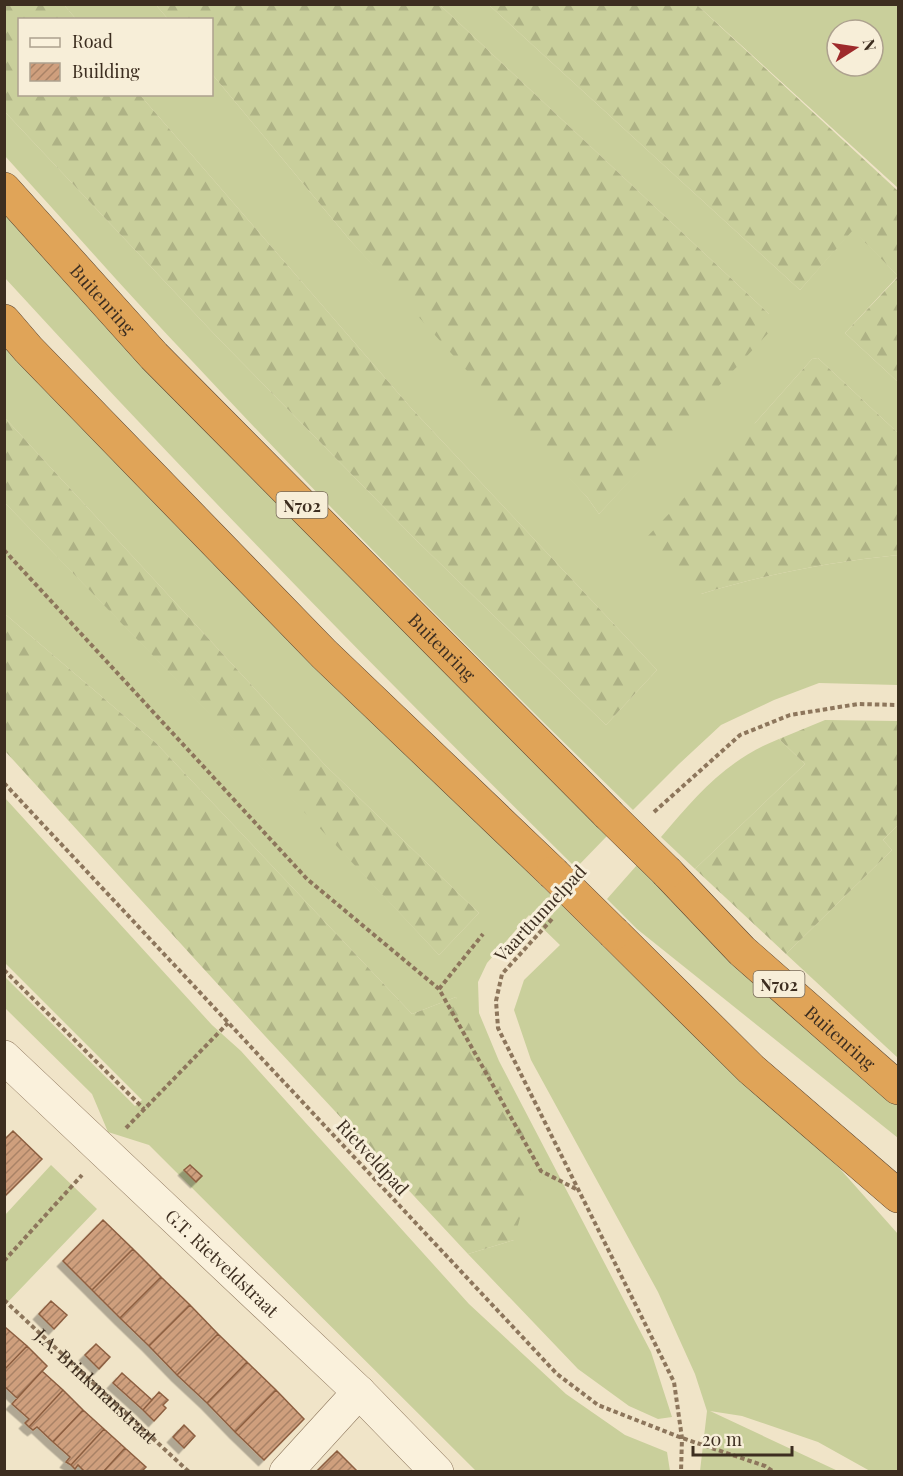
<svg xmlns="http://www.w3.org/2000/svg" width="903" height="1476" font-family="'Playfair Display',serif">
	<style>
		.grass { fill: #c9cf9b; fill-rule: evenodd }
		.forest { fill: url(#forest-firs) }
		.building { fill: url(#building-hatch); stroke: #8d5f41; stroke-width: 1.5; filter: url(#shadow) }
		.lines { fill: none; stroke-linecap: round; stroke-linejoin: round }
		.street-casing { stroke: #8d765c; stroke-width: 34 }
		.highway-casing { stroke: #5b4430; stroke-width: 34 }
		.path { stroke: #8d765c; stroke-width: 4; stroke-dasharray: 4.5 3; stroke-linecap: butt }
		.street { stroke: #faf1dc; stroke-width: 33 }
		.highway { stroke: #e0a458; stroke-width: 33 }
		.highway-bridge-casing { stroke: #5b4430; stroke-width: 34; stroke-linecap: butt }
		.highway-bridge { stroke: #e0a458; stroke-width: 33 }
		.labels { text-anchor: middle; dominant-baseline: central; stroke-width: 6; stroke-linejoin: round; paint-order: stroke }
		.shield { fill: #f7eed8; stroke: #756857; stroke-width: 1.5 }
		.shield-label { font-size: 16px; font-weight: bold; fill: #3d2e20 }
		.street-label { font-size: 18px; fill: #3d2e20; stroke: #f7eed8 }
	</style>
	<defs>
		<pattern id="forest-firs" width="22" height="20" patternUnits="userSpaceOnUse" patternTransform="scale(1.5)"><rect width="22" height="20" fill="#c9cf9b"/><path d="M5 1l3.5 6h-7zM16 11l3.5 6h-7z" fill="#aeb285"/></pattern>
		<pattern id="building-hatch" width="6" height="6" patternUnits="userSpaceOnUse" patternTransform="scale(1.5)"><rect width="6" height="6" fill="#cf9f7d"/><path d="M-1 1l2-2M0 6l6-6M5 7l2-2" fill="none" stroke="#a98266"/></pattern>
		<filter id="shadow"><feDropShadow dx="-5.5" dy="5.5" stdDeviation="0" flood-color="#0004"/></filter>
	</defs>
	<rect width="100%" height="100%" fill="#f0e4c8"/>
	<!-- grass -->
	<path class="grass" d="M64,5H156L168,19H76Z
		M440,5H489L800,290L853,229L898,276L845,333L898,382V433L818,358L812,359L755,423L701,594C765,574 831,562 898,555V685L819,683L774,700L721,725L679,764L633,810C483,664 335,514 192,361C128,294 67,224 5,156V112L217,337L415,539L606,725L657,670L412,409L140,95L212,94V74L349,239L587,497L599,514L676,430L769,314Z
		M697,5H898V188ZM837,30H873V66H837Z
		M5,213L318,544L607,836L576,868C381,675 190,480 5,278Z
		M4,331L128,469L496,841L698,1039L833,1161L898,1234V1471H870L818,1442L742,1416L710,1411L838,1471H700L707,1411L695,1374L658,1292L531,1060L514,1010L524,980L560,945L529,915L487,963L478,982L479,1013L499,1061L651,1352L672,1417L658,1419L629,1406L578,1369L468,1254L514,1240L456,997L412,1014L156,743L5,614V503L314,821L439,955L479,913L326,766L5,418Z
		M779,739L805,764L695,869L661,837C697,795 726,760 779,739Z
		M5,798L212,1025L241,1051L469,1304L566,1394L625,1435L667,1452L670,1471H476L149,1145L108,1132L92,1094L5,1008L4,976L135,1106L142,1100L5,963Z
		M898,825V1058L786,954L892,850L883,840Z
		M637,865L704,933L898,1106V1138L637,929L607,899Z
		M51,1165L97,1209L5,1305V1215Z"/>
	<!-- forest -->
	<path class="forest" d="M5,4L64,5L76,19L20,20V94L140,95L412,409L657,670L606,725L415,539L217,337L5,112Z
		M156,5H440L769,314L774,327L599,514L587,497L493,400L349,239L212,74V20L168,19Z
		M489,5H697L898,191V276L853,230L800,290Z
		M898,277V382L845,333Z
		M818,358L898,433V555C831,562 765,574 701,594L647,537L755,423L812,359Z
		M5,418L326,766L479,913L439,955L313,821L5,503Z
		M5,614L156,743L412,1014L456,997L536,1159L514,1240L468,1254L265,1036L5,751Z
		M825,720L898,721V825L883,840L892,850L786,954L695,869L805,764L779,739Z"/>
	<!-- building -->
	<path class="building" d="M13,1131L42,1159L4,1197V1140Z
		M190,1165L202,1176L196,1182L184,1170Z
		M103,1220L133,1249L92,1290L63,1261Z
		M133,1249L161,1277L120,1318L92,1290Z
		M161,1277L190,1305L149,1346L120,1318Z
		M51,1301L67,1315L54,1329L39,1314Z
		M190,1305L218,1334L177,1375L149,1346Z
		M5,1327L27,1346L4,1370V1327Z
		M218,1334L247,1362L207,1403L177,1375Z
		M96,1344L110,1357L99,1369L85,1355Z
		M27,1346L47,1366L17,1398L4,1386V1370Z
		M247,1362L276,1390L235,1432L207,1403Z
		M42,1371L63,1390L29,1427L25,1423L29,1419L12,1404Z
		M122,1373L152,1400L143,1410L113,1383Z
		M63,1390L83,1410L53,1442L37,1427L33,1430L29,1427Z
		M276,1390L304,1419L264,1460L235,1432Z
		M159,1392L168,1400L163,1405L166,1408L154,1421L143,1410Z
		M83,1410L104,1429L71,1465L66,1462L70,1457L53,1442Z
		M184,1425L195,1436L184,1448L173,1437Z
		M104,1429L125,1448L103,1472H85L78,1465L75,1469L71,1465Z
		M125,1448L146,1467L141,1472H103Z
		M337,1451L358,1472H316Z"/>
	<g class="lines">
		<defs>
			<g id="street">
				<path id="s2" d="M4,1057L359,1392L437,1472"/>
				<path d="M286,1472L359,1392"/>
			</g>
			<g id="highway">
				<path id="s3" d="M4,189L154,356L608,814"/>
				<path d="M4,321L28,349L324,654L553,873"/>
				<path id="s4" d="M667,872L742,951L898,1088"/>
				<path d="M614,933L751,1069L898,1196"/>
			</g>
		</defs>
		<!-- street casing -->
		<use href="#street" class="street-casing"/>
		<!-- highway casing -->
		<use href="#highway" class="highway-casing"/>
		<!-- path -->
		<g class="path">
			<path d="M4,550L307,879L439,989L541,1171L578,1190"/>
			<path d="M4,783L557,1374L598,1405L682,1438L765,1466L774,1472"/>
			<path d="M654,812L740,735L790,715L858,704L898,705"/>
			<path d="M552,919L502,974L496,1001L498,1028L674,1382L682,1438L681,1472"/>
			<path d="M4,970L144,1109"/>
			<path d="M439,989L483,934"/>
			<path d="M126,1128L228,1023"/>
			<path d="M4,1261L82,1175"/>
			<path id="s1" d="M4,1300L189,1472"/>
		</g>
		<!-- street -->
		<use href="#street" class="street"/>
		<!-- highway -->
		<use href="#highway" class="highway"/>
		<defs>
			<path id="highway-bridge" d="M608,814L667,872
				M553,873L614,933"/>
		</defs>
		<!-- highway-bridge casing -->
		<use href="#highway-bridge" class="highway-bridge-casing"/>
		<!-- highway-bridge -->
		<use href="#highway-bridge" class="highway-bridge"/>
	</g>
	<g class="labels">
		<!-- shield labels -->
		<g class="shield">
			<rect x="276.5" y="492" width="51" height="26" rx="4.5"/>
			<rect x="753.5" y="971" width="51" height="26" rx="4.5"/>
		</g>
		<g class="shield-label">
			<text x="302" y="505">N702</text>
			<text x="779" y="984">N702</text>
		</g>
		<!-- street labels -->
		<g class="street-label">
			<text stroke="none"><textPath href="#s3" startOffset="148">Buitenring</textPath></text>
			<text stroke="none"><textPath href="#s3" startOffset="634">Buitenring</textPath></text>
			<text transform="translate(540 913) rotate(-47)">Vaarttunnelpad</text>
			<text stroke="none"><textPath href="#s4" startOffset="240">Buitenring</textPath></text>
			<text transform="translate(373 1157) rotate(47)">Rietveldpad</text>
			<text stroke="none"><textPath href="#s2" startOffset="300">G.T. Rietveldstraat</textPath></text>
			<text stroke="none"><textPath href="#s1" startOffset="126">J.A. Brinkmanstraat</textPath></text>
		</g>
	</g>
	<!-- border -->
	<rect width="903" height="1476" fill="none" stroke="#3d2e20" stroke-width="12"/>
	<!-- legend -->
	<rect x="18" y="18" width="195" height="78" fill="#f7eed8" stroke="#ada18e" stroke-width="1.5"/>
	<rect x="30" y="38" width="30" height="9" fill="#faf1dc" stroke="#ada18e" stroke-width="1.5"/>
	<text x="72" y="48" font-size="18" fill="#3d2e20">Road</text>
	<rect x="30" y="63" width="30" height="18" fill="url(#building-hatch)" stroke="#ada18e" stroke-width="1.5"/>
	<text x="72" y="78" font-size="18" fill="#3d2e20">Building</text>
	<!-- north arrow -->
	<g transform="translate(855 48) rotate(78)"><circle r="28" fill="#f7eed8" stroke="#ada18e" stroke-width="1.5"/>
	<path d="M0-4.5L10 22L0 15L-10 22Z" fill="#9e2a2b"/>
	<text y="-9" font-size="16" font-weight="bold" text-anchor="middle" fill="#3d2e20">N</text>
	</g>
	<!-- scale -->
	<path d="M693 1446v9h99v-9" fill="none" stroke="#3d2e20" stroke-width="3"/>
	<text x="702" y="1446" font-size="18" fill="#3d2e20" stroke="#f7eed8" stroke-width="4.5" paint-order="stroke">20 m</text>
</svg>
